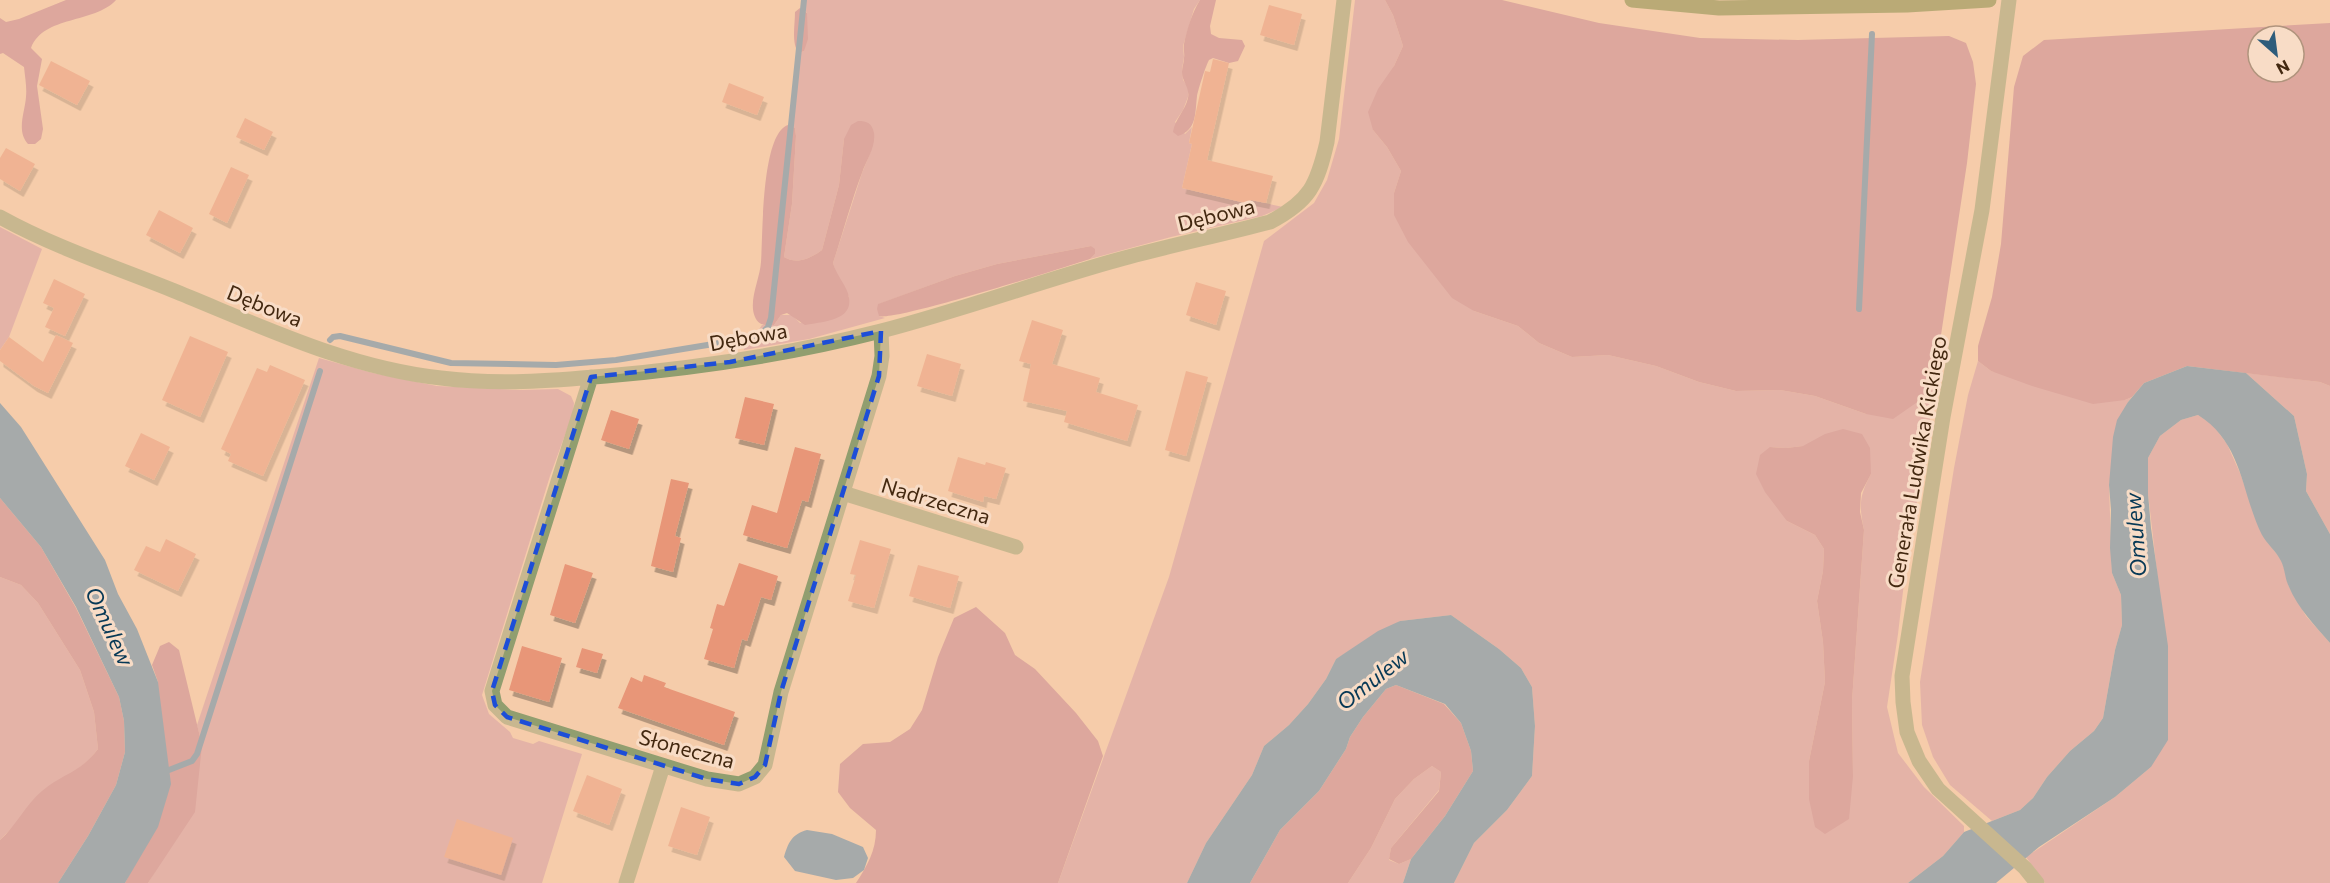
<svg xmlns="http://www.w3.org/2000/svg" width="2330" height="883" font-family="Commissioner,sans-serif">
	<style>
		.green { fill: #ce95a5; fill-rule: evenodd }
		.forest { fill: #be7a8e; fill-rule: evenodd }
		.water { fill: #4681aa }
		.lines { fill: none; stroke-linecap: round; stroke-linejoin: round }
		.stream { stroke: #4681aa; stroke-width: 6 }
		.building { fill: #e89678; filter: url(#shadow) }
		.minor { stroke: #919e6f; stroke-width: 15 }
		.secondary { stroke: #718239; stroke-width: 15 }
		.marked { fill: none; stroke: #1d4ed8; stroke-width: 4.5; stroke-dasharray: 12 8; stroke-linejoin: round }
		.labels { text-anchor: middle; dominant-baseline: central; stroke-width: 6; stroke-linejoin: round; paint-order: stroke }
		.street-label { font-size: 21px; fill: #432810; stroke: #f8dcc6 }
		.water-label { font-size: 22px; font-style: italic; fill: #073956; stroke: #f8dcc6 }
	</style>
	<defs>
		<filter id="shadow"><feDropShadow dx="3.5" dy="6" stdDeviation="0" flood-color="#0004"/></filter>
	</defs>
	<rect width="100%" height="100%" fill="#f5ccaa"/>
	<!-- green -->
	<path class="green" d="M804,0H1200L1194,9L1183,46L1184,57L1182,69L1183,80L1188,87V97L1183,110L1175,122L1185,134L1192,127L1189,143L1192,144L1182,188L1249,204L1251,200L1283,207L1262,216L1171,237L1090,259L1095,254L1091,246L997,264L955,276L879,304V316L885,318L809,339L744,350L743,344L751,341L762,325H774L781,315H792L800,323L849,297L836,274L833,263L862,173L871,151L844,139L839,185L822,250C811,258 797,265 784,257L792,204L796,136L795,128L791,127L799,53L804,51L807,13L803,9Z
		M1355,0H1385L1393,15L1403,46L1394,66L1373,130L1387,147L1401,171L1394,193L1474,311L1518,326L1539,343L1572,357L1608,355L1656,366L1699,382L1736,391L1780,390L1815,396L1866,414L1926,396L1936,368L1926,452L1907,557L1898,634L1887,707L1898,753L1924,787L1964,826V832L1943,856L1908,883H1454L1474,843L1507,810L1532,776L1535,726L1532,687L1521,668L1499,649L1451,615L1400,621L1336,659L1326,679L1308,704L1289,725L1264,746L1252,775L1206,843L1187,883H1058L1169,577L1264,241L1314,203L1327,180L1339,139ZM1803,446L1871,474C1859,496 1859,506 1864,530L1852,701L1853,776L1809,799V761L1825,682L1823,642L1817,601L1823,571L1824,549L1815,535L1787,521L1770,447L1786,448Z
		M0,227L42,249L9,337L0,350Z
		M319,358L373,373L437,386L520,390L558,389L571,396L574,403L573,413L550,476L482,695L489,714L510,732L513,738L533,744L539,741L582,754L542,883H148L154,873L202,745L197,725Z
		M1978,361L1991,371L2125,400L2132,397L2128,402L2109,485L2112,573L2121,595L2122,625L2115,650L2103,718L2094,731L2070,751L2047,777L2033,798L2020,810L1992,821L1950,785L1933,757L1922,725L1920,682L1954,468L1968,395Z
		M2246,373L2320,382L2330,386V534L2306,491L2307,474L2294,416Z
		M2198,415L2213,425L2227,444L2240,473L2263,536L2282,561L2289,587L2306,616L2330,643V883H2045L2026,857L2115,797L2151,767L2158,581L2148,493V458L2160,436L2181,420Z
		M0,577L21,585L38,603L80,670L94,712L98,749L89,760L73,773L57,781L0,840Z
		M1432,766L1441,772L1439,790L1391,848L1389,860L1399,864L1411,859L1403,883H1348L1371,848L1395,799L1414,779Z"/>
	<!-- forest -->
	<path class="forest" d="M66,0H116C94,24 44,15 31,48L42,59L37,86L43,129L41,139L35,144H28C16,131 25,112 26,97C27,87 25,77 24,67L3,53L0,54V18L6,22L19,19Z
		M1200,0H1216L1210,26L1211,34L1219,38L1242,40L1245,46L1238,61L1229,63L1213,58L1209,60C1206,65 1198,90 1197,96C1195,113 1197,130 1178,136L1173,132C1175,119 1185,111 1188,98C1190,87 1182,82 1182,72C1182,67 1184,63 1184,58C1185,53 1183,49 1184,44C1187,29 1192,13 1200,0Z
		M1385,0H1502L1599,23L1700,38L1798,40L1949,36L1966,43L1973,62L1976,84L1967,163L1936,368L1926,396L1893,419L1866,414L1815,396L1780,390L1736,391L1699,382L1656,366L1608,355L1572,357L1539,343L1518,326L1474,311L1452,298L1408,242L1394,215V193L1401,171L1387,147L1373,130L1368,112L1378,89L1394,66L1403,46L1393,15Z
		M800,8L807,13L808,39L804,51L799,53C791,44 795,25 795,12Z
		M2330,23V386L2320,382L2187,366L2144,383L2132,397L2125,400L2093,404L2032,386L1991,371L1978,361V346L1992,297L2001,244L2014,87L2023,56L2044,40ZM2258,36H2294V72H2258Z
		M858,121C867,121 872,123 874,133C876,147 866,161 862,173C851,202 843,233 833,263C836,275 848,287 849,298C853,321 821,322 805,325L787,313L781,315L774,325C765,325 759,326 755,317C748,301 760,279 761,262C763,236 761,134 788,125L795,128L796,136L792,204L784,257C797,265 811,258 822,250L839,185L844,139L851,125Z
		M1091,246L1095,249V254L1090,259C1062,268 894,322 879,316L877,309L878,304L955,276L997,264Z
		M1843,429L1862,434L1870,448L1871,474L1861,493L1860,512L1864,530L1852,701L1853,776L1849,819L1825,834L1815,827L1809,799V761L1825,682L1823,642L1817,601L1823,571L1824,549L1815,535L1787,521L1765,492L1756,474L1760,455L1770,447L1786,448L1803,446L1825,434Z
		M0,498L41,547L76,608L119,697L124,721L125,752L116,785L88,836L58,883H0V840C16,826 26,804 42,791C63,773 79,774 98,749L94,712L80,670L38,603L21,585L0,577Z
		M976,607L1005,633L1015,655L1035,669L1076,713L1098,741L1103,756L1058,883H856C867,866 876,851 876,830L850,808L838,792L840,764L863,744L890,742L910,729L922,710L938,657L954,618Z
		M169,642L179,650L202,745L195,812L148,883H125L136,862L158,682L152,665L160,646Z
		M1396,685L1444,704L1461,723L1471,751L1473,771L1445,816L1411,859L1399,864L1389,859L1391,848L1439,791L1441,772L1432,766L1414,779L1395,799L1371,848L1348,883H1250L1280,830L1319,791L1346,749L1350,737L1363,717L1386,689Z"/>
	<!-- water -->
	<path class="water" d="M2187,366L2246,373L2294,416L2307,474L2306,491L2330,534V643C2315,626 2298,608 2289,587C2285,579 2285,569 2281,561C2276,551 2267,544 2262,535C2241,493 2243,443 2198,415L2181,420L2160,436L2148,458V493L2151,528L2168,646V740L2151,767L2115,797L2039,847L1996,883H1908L1943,856L1964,832L2020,810L2033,798L2047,777L2070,751L2094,731L2103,718L2115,650L2122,625L2121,595L2112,573L2110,548L2111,510L2109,485L2113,437L2117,420L2128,402L2144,383Z
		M0,403L21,427L105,560L118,594L137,629L158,682L171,784L158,827L125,883H58L88,836L116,785L125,752L124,721L119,697L76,607L41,547L0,498Z
		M1451,615L1499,649L1521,668L1532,687L1535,726L1532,776L1507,810L1474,843L1454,883H1403L1411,859L1445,816L1473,771L1471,751L1461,723L1445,704L1396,685L1386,689L1363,717L1350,737L1346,749L1319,791L1280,830L1250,883H1187L1206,843L1252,775L1264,746L1289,725L1308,704L1326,679L1336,659L1378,631L1400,621Z
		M807,830L832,834L863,847L868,858L864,870L853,878L836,880L795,871L784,857C788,843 792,834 807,830Z"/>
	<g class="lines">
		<!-- stream -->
		<path class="stream" d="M1859,309L1872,34
			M330,340L333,337L340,336L451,363L556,365L616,360L750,338L762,333L768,327L771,318L804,0
			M169,770L192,761L197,754L320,371"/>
	</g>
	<!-- building -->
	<path class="building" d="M1269,5L1302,14L1294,45L1260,35Z
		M1213,59L1229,63L1207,160L1273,176L1266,203L1251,200L1250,204L1182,188L1192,144L1189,143L1205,71L1210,72Z
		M51,61L90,81L77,105L39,85Z
		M729,83L764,97L757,115L722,102Z
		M245,118L273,132L264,150L236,137Z
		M6,148L35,164L20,191L0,179V158Z
		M231,167L249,175L227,223L209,214Z
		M159,210L193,228L180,253L146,235Z
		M54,279L85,294L65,336L45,327L54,308L43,303Z
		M1196,282L1226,291L1216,325L1186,315Z
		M1032,320L1063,330L1052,364L1100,378L1096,392L1138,405L1127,441L1064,422L1067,411L1023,401L1031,364L1019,361Z
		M56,335L73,343L48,393L34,386L0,361V350L9,337L43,362Z
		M190,336L228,352L200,417L162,400Z
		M927,354L961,364L952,396L917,386Z
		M270,365L305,380L263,476L228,461L231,454L221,449L257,368L267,372Z
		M1186,371L1208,377L1186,456L1165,450Z
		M745,397L774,404L764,445L735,438Z
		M611,410L639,419L629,449L601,440Z
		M141,433L170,447L154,480L125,466Z
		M795,447L821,454L808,502L802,500L787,548L743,535L752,505L777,513Z
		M958,457L985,465L986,462L1006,468L996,499L984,496L983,502L948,491Z
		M671,479L689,483L675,536L681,538L673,572L651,566Z
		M166,539L196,554L178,591L134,570L146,546L160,552Z
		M860,540L891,549L874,608L848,601L856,575L850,574Z
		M739,563L778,576L771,600L761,597L747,641L742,639L734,668L704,659L713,629L710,628L717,604L724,606Z
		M565,564L593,573L575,623L550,615Z
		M918,565L959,576L950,608L909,596Z
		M522,646L562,658L549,702L509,690Z
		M582,648L603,654L597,673L576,667Z
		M644,675L666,683L664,687L735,712L724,745L618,708L631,677L642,682Z
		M587,775L622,789L609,825L573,811Z
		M681,807L710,817L697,855L668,846Z
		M457,819L513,838L501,875L444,857Z"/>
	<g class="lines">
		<!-- minor -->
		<path class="minor" d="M2009,0L1982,210L1943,417L1902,676L1903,702L1907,732L1919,761L1938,789L2025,868L2037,883
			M0,217C56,248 118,268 177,292C263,327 348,368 441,378C495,385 551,381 606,376C699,368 791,354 881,331C958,311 1033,284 1110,262C1163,247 1217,236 1270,222C1310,201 1317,185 1327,142L1344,0
			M591,377L492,691L495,705L507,717L707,779L739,784L755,777L765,765L781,692L879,376L882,356L881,331
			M843,493L1016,547
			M626,883L663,766"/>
		<!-- secondary -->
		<path class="secondary" d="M1632,0L1719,8L1907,5L1989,0"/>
	</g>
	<!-- marked area -->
	<path d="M0 0H2330V883H0ZM881,331L879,376L781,692L765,765L755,777L739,784L707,779L507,717L495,705L492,691L591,377L730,362Z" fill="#f5ccaa" fill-opacity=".55" fill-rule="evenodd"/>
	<path class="marked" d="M881,331L879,376L781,692L765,765L755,777L739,784L707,779L507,717L495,705L492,691L591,377L730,362Z"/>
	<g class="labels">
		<!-- street labels -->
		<g class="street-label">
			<text transform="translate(1216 214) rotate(-14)">Dębowa</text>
			<text transform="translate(265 305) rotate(22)">Dębowa</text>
			<text transform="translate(748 336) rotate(-10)">Dębowa</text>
			<text transform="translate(1916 462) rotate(-80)">Generała Ludwika Kickiego</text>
			<text transform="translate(936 500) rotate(17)">Nadrzeczna</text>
			<text transform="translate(687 748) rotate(15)">Słoneczna</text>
		</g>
		<!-- water labels -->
		<g class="water-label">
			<text transform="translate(2135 535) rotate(-94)">Omulew</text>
			<text transform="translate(110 626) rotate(65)">Omulew</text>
			<text transform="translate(1372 679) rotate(-38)">Omulew</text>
		</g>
	</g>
	<!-- north arrow -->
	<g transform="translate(2276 54) rotate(152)"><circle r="28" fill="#f8dcc6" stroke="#b0947d" stroke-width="1.5"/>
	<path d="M0-4.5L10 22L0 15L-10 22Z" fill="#2e5c7b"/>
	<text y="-9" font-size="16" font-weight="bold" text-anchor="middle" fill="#432810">N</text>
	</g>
</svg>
